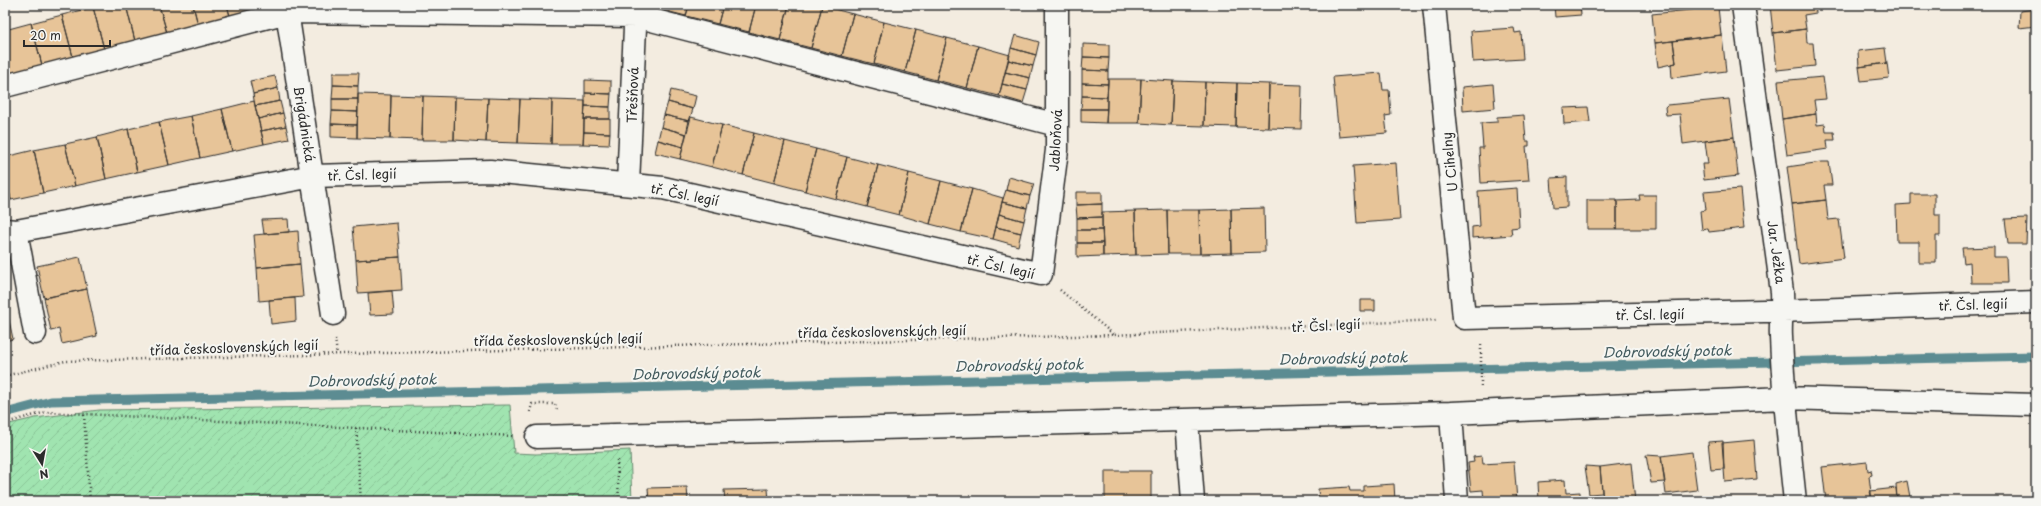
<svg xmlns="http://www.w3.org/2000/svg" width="2041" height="506" font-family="'Playpen Sans',sans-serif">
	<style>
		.garden { fill: url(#garden-furrows); stroke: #66886e }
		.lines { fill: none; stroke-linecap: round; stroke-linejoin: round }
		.stream { stroke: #5c8c92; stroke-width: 9 }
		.building { fill: #e7c498; stroke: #2b2b2b }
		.minor-casing { stroke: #2b2b2b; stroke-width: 25 }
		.path { stroke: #2b2b2b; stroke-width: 2.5; stroke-dasharray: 1 3; stroke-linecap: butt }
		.minor { stroke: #f6f6f2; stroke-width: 22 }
		.labels { text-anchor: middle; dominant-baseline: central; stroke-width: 4; stroke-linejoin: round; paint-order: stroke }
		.street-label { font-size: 13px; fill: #2b2b2b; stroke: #f6f6f2 }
		.water-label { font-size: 14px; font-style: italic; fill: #435b5e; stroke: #f6f6f2 }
	</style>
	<defs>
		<pattern id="garden-furrows" width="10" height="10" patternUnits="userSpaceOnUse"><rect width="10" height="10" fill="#a0e4b0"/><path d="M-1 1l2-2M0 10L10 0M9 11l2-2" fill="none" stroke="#8ac498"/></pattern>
	</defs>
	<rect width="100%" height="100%" fill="#f3ece0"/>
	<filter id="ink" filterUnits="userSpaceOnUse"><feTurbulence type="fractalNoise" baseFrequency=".025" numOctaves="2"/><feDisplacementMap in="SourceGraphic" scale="8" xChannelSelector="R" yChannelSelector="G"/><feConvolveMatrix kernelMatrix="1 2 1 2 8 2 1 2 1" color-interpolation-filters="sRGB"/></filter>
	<g filter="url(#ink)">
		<!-- garden -->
		<path class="garden" d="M510,405L514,453L536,454L630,450L632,501H5V425L35,418L99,410Z"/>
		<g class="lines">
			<!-- stream -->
			<path class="stream" d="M5,413L51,401L2036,356"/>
		</g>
		<!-- building -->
		<path class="building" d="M101,5H126L135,41L104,49L93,7Z
			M126,5H159L167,33L135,41Z
			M159,5H193L198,25L167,33Z
			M193,5H227L230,16L198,25Z
			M227,5H253L254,10L230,16Z
			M663,5H689L686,16L662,10Z
			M689,5H723L718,24L686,16Z
			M723,5H756L749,32L718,24Z
			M756,5H789L780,40L749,32Z
			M789,5L822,6L811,48L780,40Z
			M1554,5H1580L1581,15L1555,17Z
			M1770,5H1815L1816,13L1804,15L1806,29L1773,33Z
			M822,6L853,14L842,56L811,48Z
			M93,7L104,49L73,57L62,15Z
			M1718,7L1721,35L1655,43L1652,14Z
			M2036,9V26L2019,28L2020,11Z
			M853,14L884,22L874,64L842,56Z
			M62,15L73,57L42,65L31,23Z
			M884,22L916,30L905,72L874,64Z
			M31,23L42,65L11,74L5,50V30Z
			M1514,28L1515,33L1521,32L1523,59L1473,62L1471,31Z
			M1806,29L1807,43H1813L1815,66L1777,70L1773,33Z
			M916,30L947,38L936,80L905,72Z
			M1015,35L1039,42L1036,55L1011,48Z
			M1722,35L1726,71L1672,78L1671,64L1676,63L1673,41Z
			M947,38L978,46L967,88L936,80Z
			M1673,41L1676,63L1658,67L1655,43Z
			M1083,44L1109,45V58L1083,57Z
			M978,46L1010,55L999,96L967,88Z
			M1011,48L1036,55L1033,66L1008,60Z
			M1885,48L1887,63L1859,67L1858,51Z
			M5,50L11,74L5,75Z
			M1083,57L1109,58L1108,71L1082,70Z
			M1008,60L1033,66L1030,78L1005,72Z
			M1887,63L1889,78L1861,81L1859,67Z
			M1082,70L1108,71V84L1082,83Z
			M1005,72L1030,78L1027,90L1002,84Z
			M333,73H359L358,86L333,85Z
			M1381,73L1383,90H1389L1391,115L1385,116L1387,133L1339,137L1333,77Z
			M275,76L278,88L253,94L250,81Z
			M1823,77L1826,99L1814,100L1816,114L1782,119L1778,81Z
			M1108,79H1141L1139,123H1106Z
			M1141,79L1173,81L1171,125L1139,123Z
			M585,80L611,81V94L585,93Z
			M1173,81L1205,82L1204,126L1171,125Z
			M1205,82L1237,83L1236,127L1204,126Z
			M1082,83L1108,84L1107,97L1082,96Z
			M1237,83L1269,84L1268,128L1236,127Z
			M1002,84L1027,90L1023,103L999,96Z
			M1269,84L1302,85L1301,129L1268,128Z
			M1493,84L1495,108L1463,111L1462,87Z
			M333,85L358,86V99H332Z
			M278,88L280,101L255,106L253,94Z
			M671,90L696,96L693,109L668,102Z
			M585,93L611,94L610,107L585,106Z
			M358,94L391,95L390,139L357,138Z
			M391,95L423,96L422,140L390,139Z
			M423,96L455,97L454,140H422Z
			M1082,96L1107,97V109H1081Z
			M455,97L488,98L486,142L454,140Z
			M488,98L520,99L518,143L486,142Z
			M332,99H358V112L332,111Z
			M520,99L552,100L551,144L518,143Z
			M1729,99L1734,137L1683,144L1680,114L1666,115L1665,107L1667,105Z
			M552,100L585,101L583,144H551Z
			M254,101L264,144L232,151L222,109Z
			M280,101L283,113L258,119L255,106Z
			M668,102L693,109L689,121L664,115Z
			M585,106L610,107V119H584Z
			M1588,107L1590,122L1564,124L1563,108Z
			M222,109L232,151L200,158L191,116Z
			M1081,109H1107L1106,123L1081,122Z
			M332,111L358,112L357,125L331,124Z
			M283,113L286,126L261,131L258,119Z
			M1816,114L1817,125L1825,124L1826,132H1834L1835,140H1827L1828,149L1787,155L1782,119Z
			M664,115L689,121L686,134L661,127Z
			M1524,115L1526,141H1529V146H1526L1529,180L1481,183L1479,148H1483L1481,123L1497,122V117Z
			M191,116L200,158L169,165L159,122Z
			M691,117L722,125L712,167L680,159Z
			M584,119H610V133L584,132Z
			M159,122L169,165L137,172L128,129Z
			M331,124L357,125V138L331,137Z
			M722,125L754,133L743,175L712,167Z
			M286,126L289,139L264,144L261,131Z
			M661,127L686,134L683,147L658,140Z
			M128,129L137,172L106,179L97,137Z
			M584,132L610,133L609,145L583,144Z
			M754,133L785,141L774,183L743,175Z
			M97,137L106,179L75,186L65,144Z
			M1734,137L1738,176L1704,180L1702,164H1708L1705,141Z
			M658,140L683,147L680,159L655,153Z
			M785,141L816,149L805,191L774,183Z
			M65,144L75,186L43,193L34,150Z
			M816,149L847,157L836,199L805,191Z
			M34,150L43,193L11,200L5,172V157Z
			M847,157L878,165L867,207L836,199Z
			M1822,162H1829L1832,185H1824L1826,200L1792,204L1787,167Z
			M1396,163L1400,220L1357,223L1353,166Z
			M878,165L909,173L899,215L867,207Z
			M909,173L941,181L930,224L899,215Z
			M1009,177L1034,184L1030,196L1006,190Z
			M1567,177V207L1553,208L1551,178Z
			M941,181L972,189L961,232L930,224Z
			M8,187L11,200L5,201V188Z
			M1517,188L1519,227L1511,228L1512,235L1472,238V227L1480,226L1478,191Z
			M972,189L1003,198L993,239L961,232Z
			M1740,189L1744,228L1709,232L1708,229L1702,230L1700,211L1706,210L1704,192Z
			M1006,190L1030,196L1027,208L1002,202Z
			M1076,192H1102V204L1076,205Z
			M1911,194H1935V215H1940V236H1936V263H1919V242H1897L1896,205L1911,204Z
			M1639,195H1656V229H1617V201L1640,200Z
			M1587,200H1617V229H1587Z
			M1826,200L1828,220L1839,219L1844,258L1799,264L1792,204Z
			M1002,202L1027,208L1024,221L999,214Z
			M1102,204V217L1077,218L1076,205Z
			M1264,208L1265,252L1232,253L1231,209Z
			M1231,209L1232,253L1200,254L1199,210Z
			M1167,210H1199L1200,254H1168Z
			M1167,210L1168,254L1136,255L1135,211Z
			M1135,211L1136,255L1103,256L1102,212Z
			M999,214L1024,221L1021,233L996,227Z
			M1102,217V230H1077V218Z
			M2027,218L2026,244H2008L2005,219Z
			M288,219L289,232L264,234L262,220Z
			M397,223L400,257L356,260L353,227Z
			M996,227L1021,233L1018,246L993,239Z
			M1077,230H1102L1103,243H1077Z
			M298,231L300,264L257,268L254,235Z
			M1077,243H1103V256L1077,257Z
			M1994,247V257H2006L2007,283H1971L1970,262L1964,263L1962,248Z
			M80,257L87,289L44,298L37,266Z
			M400,257L402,290L358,293L356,260Z
			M300,264L303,297L259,301L257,268Z
			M87,289L97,336L62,344L59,329L51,331L44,298Z
			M392,291L394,314L370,315L368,293Z
			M295,298L296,321L271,324L269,300Z
			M1360,300H1375V311H1360Z
			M6,306L13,339L5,341V307Z
			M1754,440L1757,479L1725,482L1722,443Z
			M1723,441L1724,469L1711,470L1708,442Z
			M1692,452L1697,490L1666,494L1661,456Z
			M1646,455L1661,456L1665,482L1651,483Z
			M1482,456L1483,464L1514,462L1517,501H1484L1483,490L1471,491L1468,463L1474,462L1473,457Z
			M1867,462L1868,471L1871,470L1872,475L1869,476L1872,501H1826L1822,467Z
			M1631,463L1635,501H1603L1600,467Z
			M1585,466L1600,467L1602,493L1589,494Z
			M1105,471H1151V501H1105Z
			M1565,480L1566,493L1580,492V501H1539L1538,482Z
			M1907,481L1910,497L1897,499L1896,484Z
			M1394,484L1395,501H1319L1318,489L1349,487L1350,491H1364V486Z
			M687,487L688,501H649L648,488Z
			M1896,488L1897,499L1872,501L1870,491Z
			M768,489L769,501H725L724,490Z"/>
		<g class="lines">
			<defs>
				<path id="minor" d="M286,5L333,314
					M1434,5L1464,318L1812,310L2036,302
					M1743,5L1782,292C1783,307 1780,322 1781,337C1783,392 1789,446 1795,501
					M5,86L287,12L636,16L1057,125
					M628,184L636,5
					M5,230L16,231L313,176L490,171L663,188L1041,274L1057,150V5
					M16,231L35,333
					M1451,413L1457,501
					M1187,420L1193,501
					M537,437L1451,413L1784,398L2036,405"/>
			</defs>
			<!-- minor casing -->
			<use href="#minor" class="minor-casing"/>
			<!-- path -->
			<path class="path" d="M1060,290L1113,334
				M335,339L337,354
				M5,376L65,361L1113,335L1438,320
				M1481,386V343
				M530,412L532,404H555L557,410
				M84,415L90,501
				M5,423L46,412L513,436
				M356,428L361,501
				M617,460L619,501"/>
			<!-- minor -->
			<use href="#minor" class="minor"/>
		</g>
	</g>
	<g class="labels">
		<!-- street labels -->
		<g class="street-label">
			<text transform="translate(632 95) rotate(-88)">Třešňová</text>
			<text transform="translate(305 124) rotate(81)">Brigádnická</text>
			<text transform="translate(1055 140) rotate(-87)">Jabloňová</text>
			<text transform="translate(1449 162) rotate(-96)">U Cihelny</text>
			<text transform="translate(362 174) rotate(-2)">tř. Čsl. legií</text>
			<text transform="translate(685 194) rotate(11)">tř. Čsl. legií</text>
			<text transform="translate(1777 252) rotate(82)">Jar. Ježka</text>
			<text transform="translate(1001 266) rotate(13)">tř. Čsl. legií</text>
			<text transform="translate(1973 304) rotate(-2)">tř. Čsl. legií</text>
			<text transform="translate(1650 314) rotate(-1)">tř. Čsl. legií</text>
			<text transform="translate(1326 325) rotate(-3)">tř. Čsl. legií</text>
			<text transform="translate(882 331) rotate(-1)">třída československých legií</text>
			<text transform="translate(558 339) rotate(-1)">třída československých legií</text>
			<text transform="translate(234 347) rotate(-2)">třída československých legií</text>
		</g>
		<!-- water labels -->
		<g class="water-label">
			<text transform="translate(1667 351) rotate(-1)">Dobrovodský potok</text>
			<text transform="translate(1343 358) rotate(-1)">Dobrovodský potok</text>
			<text transform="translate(1019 365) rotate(-1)">Dobrovodský potok</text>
			<text transform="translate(696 373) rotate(-1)">Dobrovodský potok</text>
			<text transform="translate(372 380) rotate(-1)">Dobrovodský potok</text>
		</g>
	</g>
	<!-- margin -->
	<rect width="2041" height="506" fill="none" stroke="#f6f6f2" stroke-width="20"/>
	<rect x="10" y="10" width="2021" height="486" fill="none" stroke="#2b2b2b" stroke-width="1.5" filter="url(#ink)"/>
	<!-- north arrow -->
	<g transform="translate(42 464) rotate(169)" stroke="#f6f6f2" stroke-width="3" paint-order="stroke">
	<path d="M0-3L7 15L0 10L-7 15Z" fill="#2b2b2b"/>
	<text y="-6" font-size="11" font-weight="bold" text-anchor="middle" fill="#2b2b2b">N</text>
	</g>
	<!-- scale -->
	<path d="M24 40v6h86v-6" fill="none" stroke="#2b2b2b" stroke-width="2"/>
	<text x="30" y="40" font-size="12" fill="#2b2b2b" stroke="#f6f6f2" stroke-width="3" paint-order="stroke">20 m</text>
</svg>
